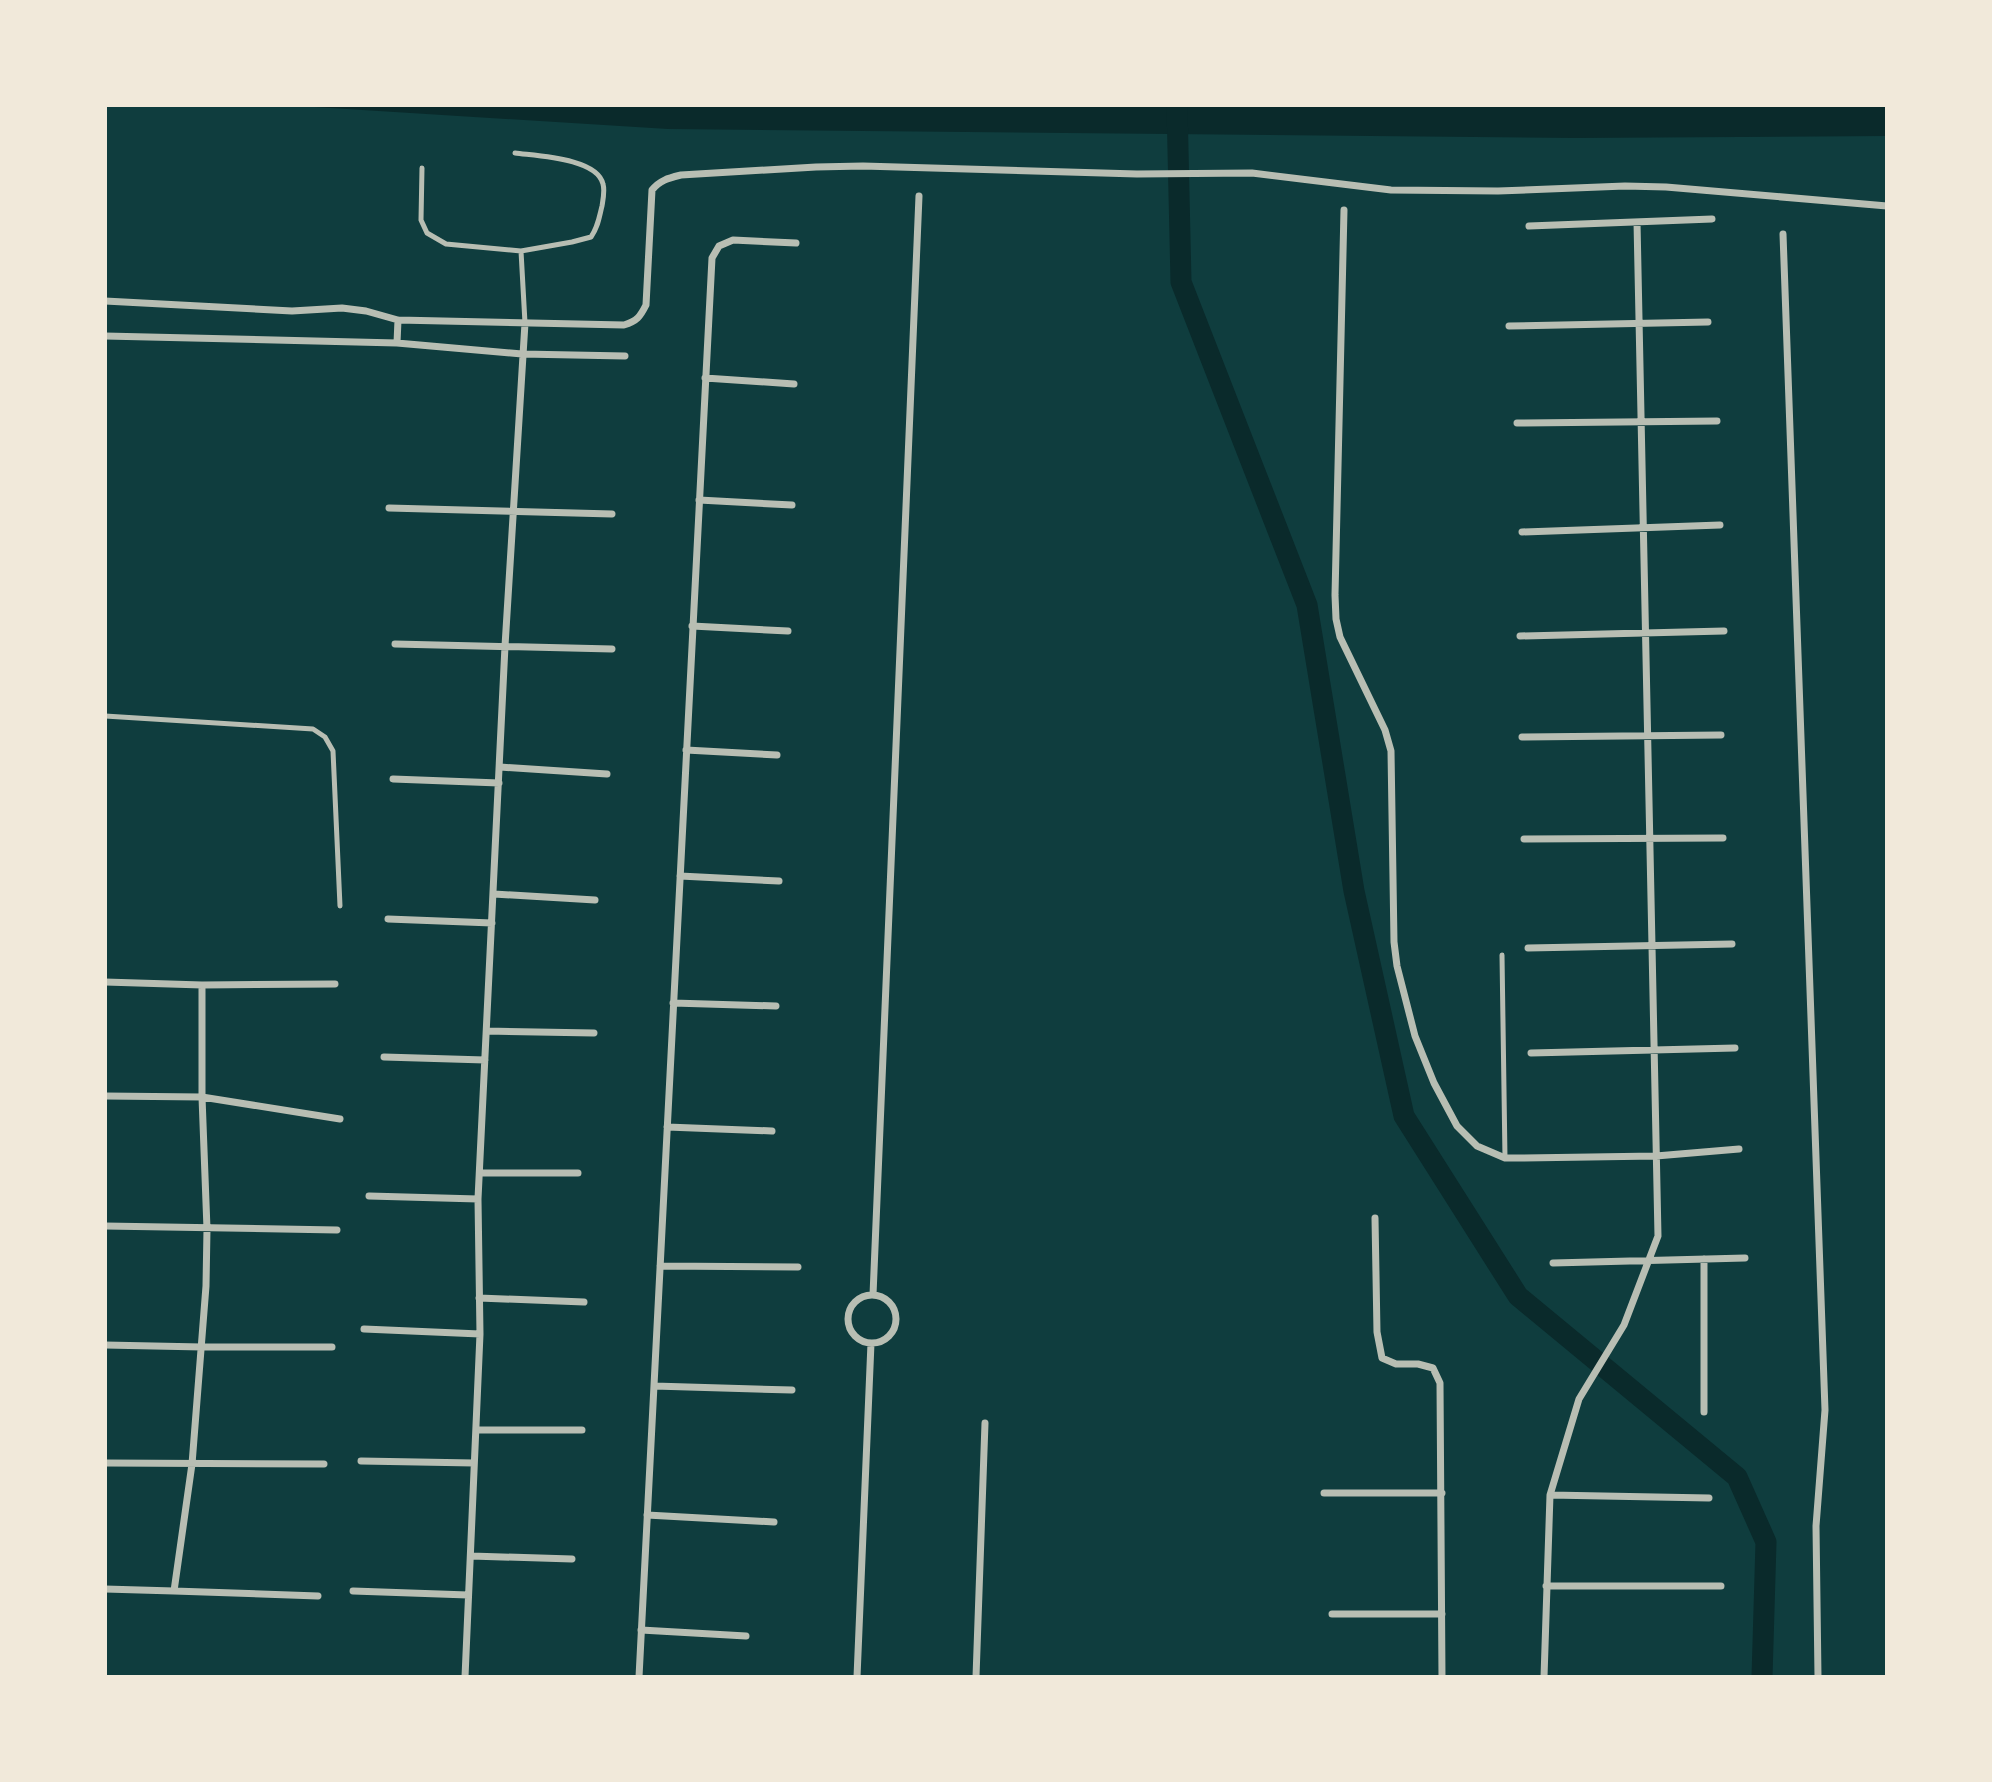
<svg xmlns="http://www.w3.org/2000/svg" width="1992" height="1782" font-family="'Asap Condensed',sans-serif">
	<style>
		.water { fill: #0a2a2b }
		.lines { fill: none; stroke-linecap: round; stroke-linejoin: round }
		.canal { stroke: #0a2a2b; stroke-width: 21 }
		.service { stroke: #b8beb3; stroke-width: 5 }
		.minor { stroke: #b8beb3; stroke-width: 7 }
	</style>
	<rect width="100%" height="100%" fill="#0f3d3e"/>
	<!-- water -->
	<path class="water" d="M283,105H1887V136L1575,138L668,129Z"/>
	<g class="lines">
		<!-- canal -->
		<path class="canal" d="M1177,105L1181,282L1307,605L1354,891L1404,1116L1518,1296L1737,1477L1766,1542L1762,1677"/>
		<!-- service -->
		<path class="service" d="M515,153C537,156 597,158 603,184C605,191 603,200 602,206C599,218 598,227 591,237L572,242L521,251L525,323
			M422,168L421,220L427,233L446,244L521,251
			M105,716L313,729L325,737L333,751L340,906
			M1502,955L1505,1158"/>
		<!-- minor -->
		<path class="minor" d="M1344,210L1335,595L1336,619L1340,637L1385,730L1391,751L1394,942L1397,966L1415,1036L1434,1083L1457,1126L1477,1146L1505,1158H1523L1656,1156L1739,1149
			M1529,226L1712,219
			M1783,234L1825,1410L1816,1526L1818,1677
			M105,301L292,311L342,308L366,311L398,320L624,325C637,321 640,317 646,305L652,190C660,180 669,178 681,175L816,167L863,166L1137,174L1252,173L1391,190L1498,191L1625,186L1666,187L1887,206
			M1509,326L1708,322
			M105,336L397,343L398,320
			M397,343L522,354L625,356
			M705,378L794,384
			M1517,423L1717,421
			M699,500L792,505
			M389,508L612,514
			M1522,532L1720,525
			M692,626L788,631
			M1520,636L1724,631
			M395,644L612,649
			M1522,737L1721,735
			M686,750L777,755
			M500,767L607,774
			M393,779L499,783
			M1524,839L1723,838
			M680,876L779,881
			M494,894L595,900
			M388,919L492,923
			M1528,948L1732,944
			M105,982L202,985L335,984
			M673,1003L776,1006
			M487,1031L594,1033
			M1531,1053L1735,1048
			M384,1057L485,1060
			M105,1096L202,1097L340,1119
			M667,1127L772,1131
			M480,1173H578
			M369,1196L478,1199
			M1375,1218L1377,1332L1382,1358L1396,1364H1418L1433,1368L1440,1383L1442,1677
			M105,1226L337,1230
			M1704,1259V1412
			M1553,1263L1745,1258
			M660,1266L798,1267
			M873,1295L919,196
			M848 1319a24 24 0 1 1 48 0a24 24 0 1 1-48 0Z
			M479,1298L584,1302
			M364,1329L480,1334
			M105,1345L202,1347H332
			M654,1386L792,1390
			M476,1430H582
			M361,1461L474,1463
			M105,1463L324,1464
			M1324,1493H1442
			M1550,1495L1709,1498
			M647,1515L774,1522
			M471,1556L572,1559
			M1546,1586H1721
			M105,1589L174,1591L192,1464L206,1286L207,1229L202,1097V985
			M174,1591L318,1596
			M353,1591L468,1595
			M1332,1614H1442
			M641,1630L746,1636
			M465,1677L480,1334L478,1199L505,646L525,323
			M639,1677L712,258L719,246L733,240L796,243
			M857,1677L871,1343
			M976,1677L985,1423
			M1544,1677L1550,1495L1579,1399L1624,1325L1658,1236L1637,222"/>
	</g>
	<!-- border -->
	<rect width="1992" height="1782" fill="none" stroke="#f1e9da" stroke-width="214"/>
</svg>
